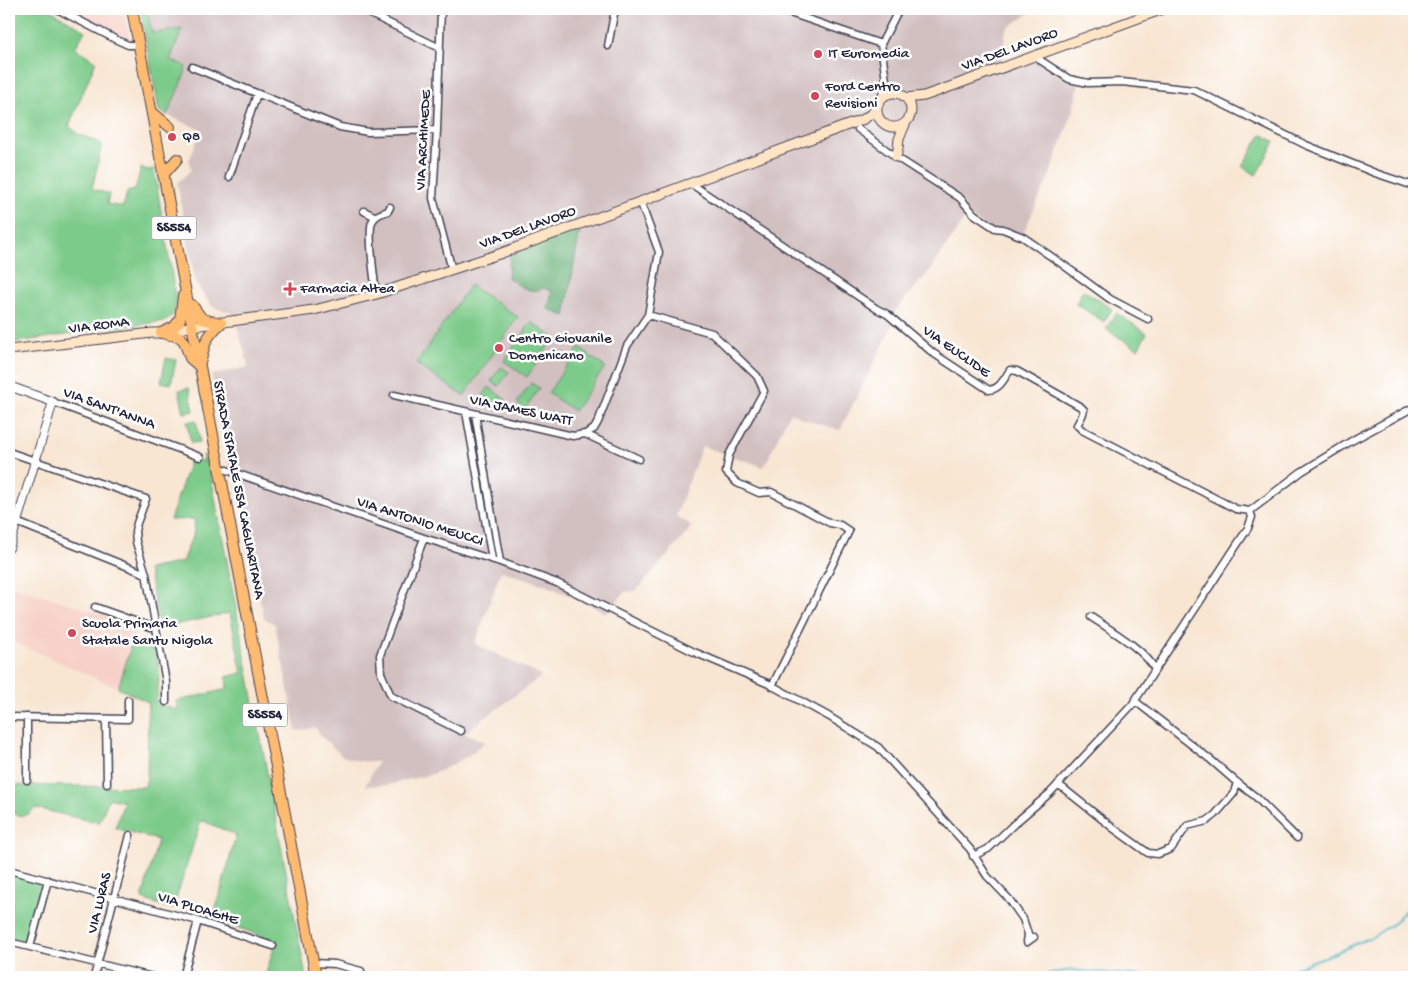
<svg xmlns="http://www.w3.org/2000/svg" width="1423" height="986" font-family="'Gochi Hand',sans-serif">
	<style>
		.built { fill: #f7d1c7 }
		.industrial { fill: #d2bfc0 }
		.green { fill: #7dcb8a; stroke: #507662 }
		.forest { fill: #66af76; stroke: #446858 }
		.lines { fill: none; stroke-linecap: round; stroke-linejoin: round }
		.stream { stroke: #47b3c4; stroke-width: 2 }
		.minor-casing { stroke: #423f52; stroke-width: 9 }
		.tertiary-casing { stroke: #423f52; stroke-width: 10 }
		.secondary-casing { stroke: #423f52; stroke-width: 11 }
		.primary-casing { stroke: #423f52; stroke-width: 12 }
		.minor { stroke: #fff; stroke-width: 6 }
		.tertiary { stroke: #fff; stroke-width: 8 }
		.secondary { stroke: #ffe4c6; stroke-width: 9 }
		.primary { stroke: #febb71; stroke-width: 10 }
		.poi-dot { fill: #d1495b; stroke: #fff; stroke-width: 2 }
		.labels { text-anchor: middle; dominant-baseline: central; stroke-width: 5; stroke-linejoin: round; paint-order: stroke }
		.shield { fill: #fff; stroke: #646476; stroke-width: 1 }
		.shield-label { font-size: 14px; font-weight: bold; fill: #22223b }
		.street-label { font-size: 15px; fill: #22223b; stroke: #fff }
		.poi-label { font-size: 15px; fill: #22223b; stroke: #fff; text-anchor: start }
	</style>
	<rect width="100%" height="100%" fill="#fff"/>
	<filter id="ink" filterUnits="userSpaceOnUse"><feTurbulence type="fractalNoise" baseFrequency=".02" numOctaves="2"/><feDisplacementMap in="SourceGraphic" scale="10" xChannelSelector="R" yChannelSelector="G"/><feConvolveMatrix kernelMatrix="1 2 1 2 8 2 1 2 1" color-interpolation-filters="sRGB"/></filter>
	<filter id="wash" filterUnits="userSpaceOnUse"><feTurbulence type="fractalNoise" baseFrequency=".0096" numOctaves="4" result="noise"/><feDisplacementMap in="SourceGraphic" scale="20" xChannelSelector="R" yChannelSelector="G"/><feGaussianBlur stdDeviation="1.12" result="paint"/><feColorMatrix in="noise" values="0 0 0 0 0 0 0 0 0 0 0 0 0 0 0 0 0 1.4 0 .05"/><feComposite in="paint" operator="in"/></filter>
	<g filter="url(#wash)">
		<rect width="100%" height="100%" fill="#f8e6d3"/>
		<!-- built -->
		<path class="built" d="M59,9H124L132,46Z
			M9,585L80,607L138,626L118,688L9,640Z"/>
		<!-- industrial -->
		<path class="industrial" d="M147,9H1035L1006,29L1002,61H1007L1041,48L1045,60L1080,79L1072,114L1050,174L1020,240L999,235L967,215L932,268L895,311L893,325L840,430L803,419L790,412L764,467L702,446L676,516L691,525L688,532L636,591L625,592L606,613L578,599L539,583L501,571L475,644L542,676L464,733L485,742L469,755L452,765L432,774L387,785L365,786L378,762L359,761L342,756L321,736L315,727L301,731L296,730L275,624L264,618L236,478L229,463L212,375L249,367L233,313L213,307L196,284L177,183L191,170L189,161L201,130L167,115L185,74L186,66L170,60L181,29L152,33Z"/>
		<!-- green -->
		<path class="green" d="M9,9H49L85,31L75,48L96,61L69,126L78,134L102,144L92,189L109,194L107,204L123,207L127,192L135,190L141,168L149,170L154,169L176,300C176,310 174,316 165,321L9,343Z
			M140,9H147L152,33L182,29L170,60L186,66L185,74L167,115L159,111Z
			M1262,134L1275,142L1256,175L1242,166Z
			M470,285L518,317L464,396L416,364Z
			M1083,290L1112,309L1104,322L1076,304Z
			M1116,313L1147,333L1138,349L1106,329Z
			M531,322L554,338L527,377L504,361Z
			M579,348L605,367L574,411L548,393Z
			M166,358L176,360L171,384L161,382Z
			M501,367L509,372L499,386L491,381Z
			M531,383L539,388L525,409L517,403Z
			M489,387L506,400L501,407L483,395Z
			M189,388L194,411L184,413L179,390Z
			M196,420L200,442L191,443L187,422Z
			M203,455L207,456L306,977H265L276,941L213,919L236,835L201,820L173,909L142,899L158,840L115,828L124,802L109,798L99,823L35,808C26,818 22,816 9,813V785L145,787L147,776L148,702L118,688L132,643L155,651L160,672L156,704L178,710L177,701L227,689L226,677L242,673L230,613L160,628L148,569L182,562L191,539L193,538L195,519L170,520L191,458L204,462Z
			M9,874L44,883L29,943L9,938Z"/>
		<!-- forest -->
		<path class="forest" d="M580,230L565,316L548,309L552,292L544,288C530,295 520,286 508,278L510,255Z"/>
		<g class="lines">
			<!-- stream -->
			<path class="stream" d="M1031,977L1071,970L1160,977
				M1260,977L1295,968L1335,953L1374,936L1394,923L1414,900"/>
		</g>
	</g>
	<g filter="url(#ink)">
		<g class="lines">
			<defs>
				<path id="minor" d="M57,9L117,40L128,45H139
					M360,9L440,48
					M441,9L437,130L433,198L452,270
					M778,9L881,44
					M608,46L615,9
					M1037,55L1040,60L1069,79L1088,83L1122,82L1194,90L1306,145L1375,173L1414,186
					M192,67L340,127L368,132L437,130
					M886,81L894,93
					M881,98L886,81L881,44L899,9
					M858,129L896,157L960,198L974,214L995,228L1003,229L1023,237L1062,264L1110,299L1148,319
					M229,177L257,94
					M690,183L877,309L887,314L933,353L989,390C1000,389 1004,379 1010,370L1017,371L1081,407L1084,410L1082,416L1077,425L1082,430L1236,509L1250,511
					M364,211L376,217
					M377,294C374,283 368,231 372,222C375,215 382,213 388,211L390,207
					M648,315L712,333L757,376L764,391L729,455L726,472L737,483L759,493L771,492L830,523L840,525L849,531L772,686
					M394,395L573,436L585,434L639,459
					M53,402L200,457
					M466,412L492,559
					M475,414L500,562
					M585,434L594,429L598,422L627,346L648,315L659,252L640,201
					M9,452L146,499L137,523L135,531L136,542L146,574L166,682V702
					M218,467L424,538L500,562L557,583L694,652L769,684L828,716L878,747L970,849L987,876L1009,899L1023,919L1028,934L1027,942L1034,937
					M1250,511L1301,472L1353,440L1414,407
					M9,519L146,574
					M424,538L380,655L381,673L391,696L461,731
					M95,607L151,627H156
					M1155,670L1248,528L1252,517L1250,511
					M1135,701L1211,760L1234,780L1256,797L1297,838
					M9,717L128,719V700
					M27,717V780
					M106,719L107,784
					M1058,784L1113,828L1148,853L1158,854L1171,849L1187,826L1207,821L1215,815L1234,793L1237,782
					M973,856L988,849L1014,824L1050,793L1132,705L1155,670C1147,651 1109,629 1091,617
					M9,870L198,921L273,946
					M9,942L153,977
					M30,947L48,880
					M313,963L335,964L361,971
					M94,977L130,835
					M183,977L198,921"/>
				<path id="tertiary" d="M9,386L53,402L9,548"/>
				<path id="secondary" d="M877 110a17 17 0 1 1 34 0a17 17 0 1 1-34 0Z
					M906,98L924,96L944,89L1163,9
					M896,157L898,149L899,139L906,122
					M9,350L152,333H161L193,326L314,310L377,294L499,254L848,125L864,119L876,110"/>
				<path id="primary" d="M132,9L316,977
					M152,112L170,127
					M163,175L177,159
					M192,305L202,319L221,323
					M161,333L174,327L180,320L183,296
					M162,333L180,337L184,341L190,358L199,366
					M201,360C205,341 207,336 221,323"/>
			</defs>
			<!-- minor casing -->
			<use href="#minor" class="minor-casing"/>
			<!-- tertiary casing -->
			<use href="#tertiary" class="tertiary-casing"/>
			<!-- secondary casing -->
			<use href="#secondary" class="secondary-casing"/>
			<!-- primary casing -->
			<use href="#primary" class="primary-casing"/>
			<!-- minor -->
			<use href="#minor" class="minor"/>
			<!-- tertiary -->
			<use href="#tertiary" class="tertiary"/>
			<!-- secondary -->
			<use href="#secondary" class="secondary"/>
			<!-- primary -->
			<use href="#primary" class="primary"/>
		</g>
	</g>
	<!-- markers -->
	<g class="poi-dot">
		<circle cx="818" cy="54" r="5"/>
		<circle cx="815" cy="96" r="5"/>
		<circle cx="172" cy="137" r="5"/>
		<path d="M287.5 281.5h5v5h5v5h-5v5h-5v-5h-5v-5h5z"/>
		<circle cx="499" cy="348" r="5"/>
		<circle cx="72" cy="633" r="5"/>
	</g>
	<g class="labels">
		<!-- shield labels -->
		<g class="shield">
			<rect x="151.5" y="216.5" width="45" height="23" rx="4"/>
			<rect x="242.5" y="703.5" width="45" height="23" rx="4"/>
		</g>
		<g class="shield-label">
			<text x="174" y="228">SS554</text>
			<text x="265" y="715">SS554</text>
		</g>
		<!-- street labels -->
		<g class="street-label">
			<text transform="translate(1010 50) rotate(-20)">VIA DEL LAVORO</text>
			<text transform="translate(424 140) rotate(-87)">VIA ARCHIMEDE</text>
			<text transform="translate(528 228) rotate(-20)">VIA DEL LAVORO</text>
			<text transform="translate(99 326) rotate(-7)">VIA ROMA</text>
			<text transform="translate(956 352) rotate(35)">VIA EUCLIDE</text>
			<text transform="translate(109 409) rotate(20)">VIA SANT'ANNA</text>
			<text transform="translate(521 411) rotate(12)">VIA JAMES WATT</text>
			<text transform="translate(238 490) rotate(79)">STRADA STATALE 554 CAGLIARITANA</text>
			<text transform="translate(420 522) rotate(18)">VIA ANTONIO MEUCCI</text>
			<text transform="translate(100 903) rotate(-76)">VIA LURAS</text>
			<text transform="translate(198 909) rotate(17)">VIA PLOAGHE</text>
		</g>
		<!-- poi labels -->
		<g class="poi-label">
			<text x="828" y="54">IT Euromedia</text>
			<text x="825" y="87">Ford Centro<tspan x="825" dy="17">Revisioni</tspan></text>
			<text x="182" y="137">Q8</text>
			<text x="300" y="289">Farmacia Altea</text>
			<text x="509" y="339">Centro Giovanile<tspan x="509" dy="17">Domenicano</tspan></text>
			<text x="82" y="624">Scuola Primaria<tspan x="82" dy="17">Statale Santu Nigola</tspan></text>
		</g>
	</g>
	<!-- margin -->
	<rect width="1423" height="986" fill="none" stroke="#fff" stroke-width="30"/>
</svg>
